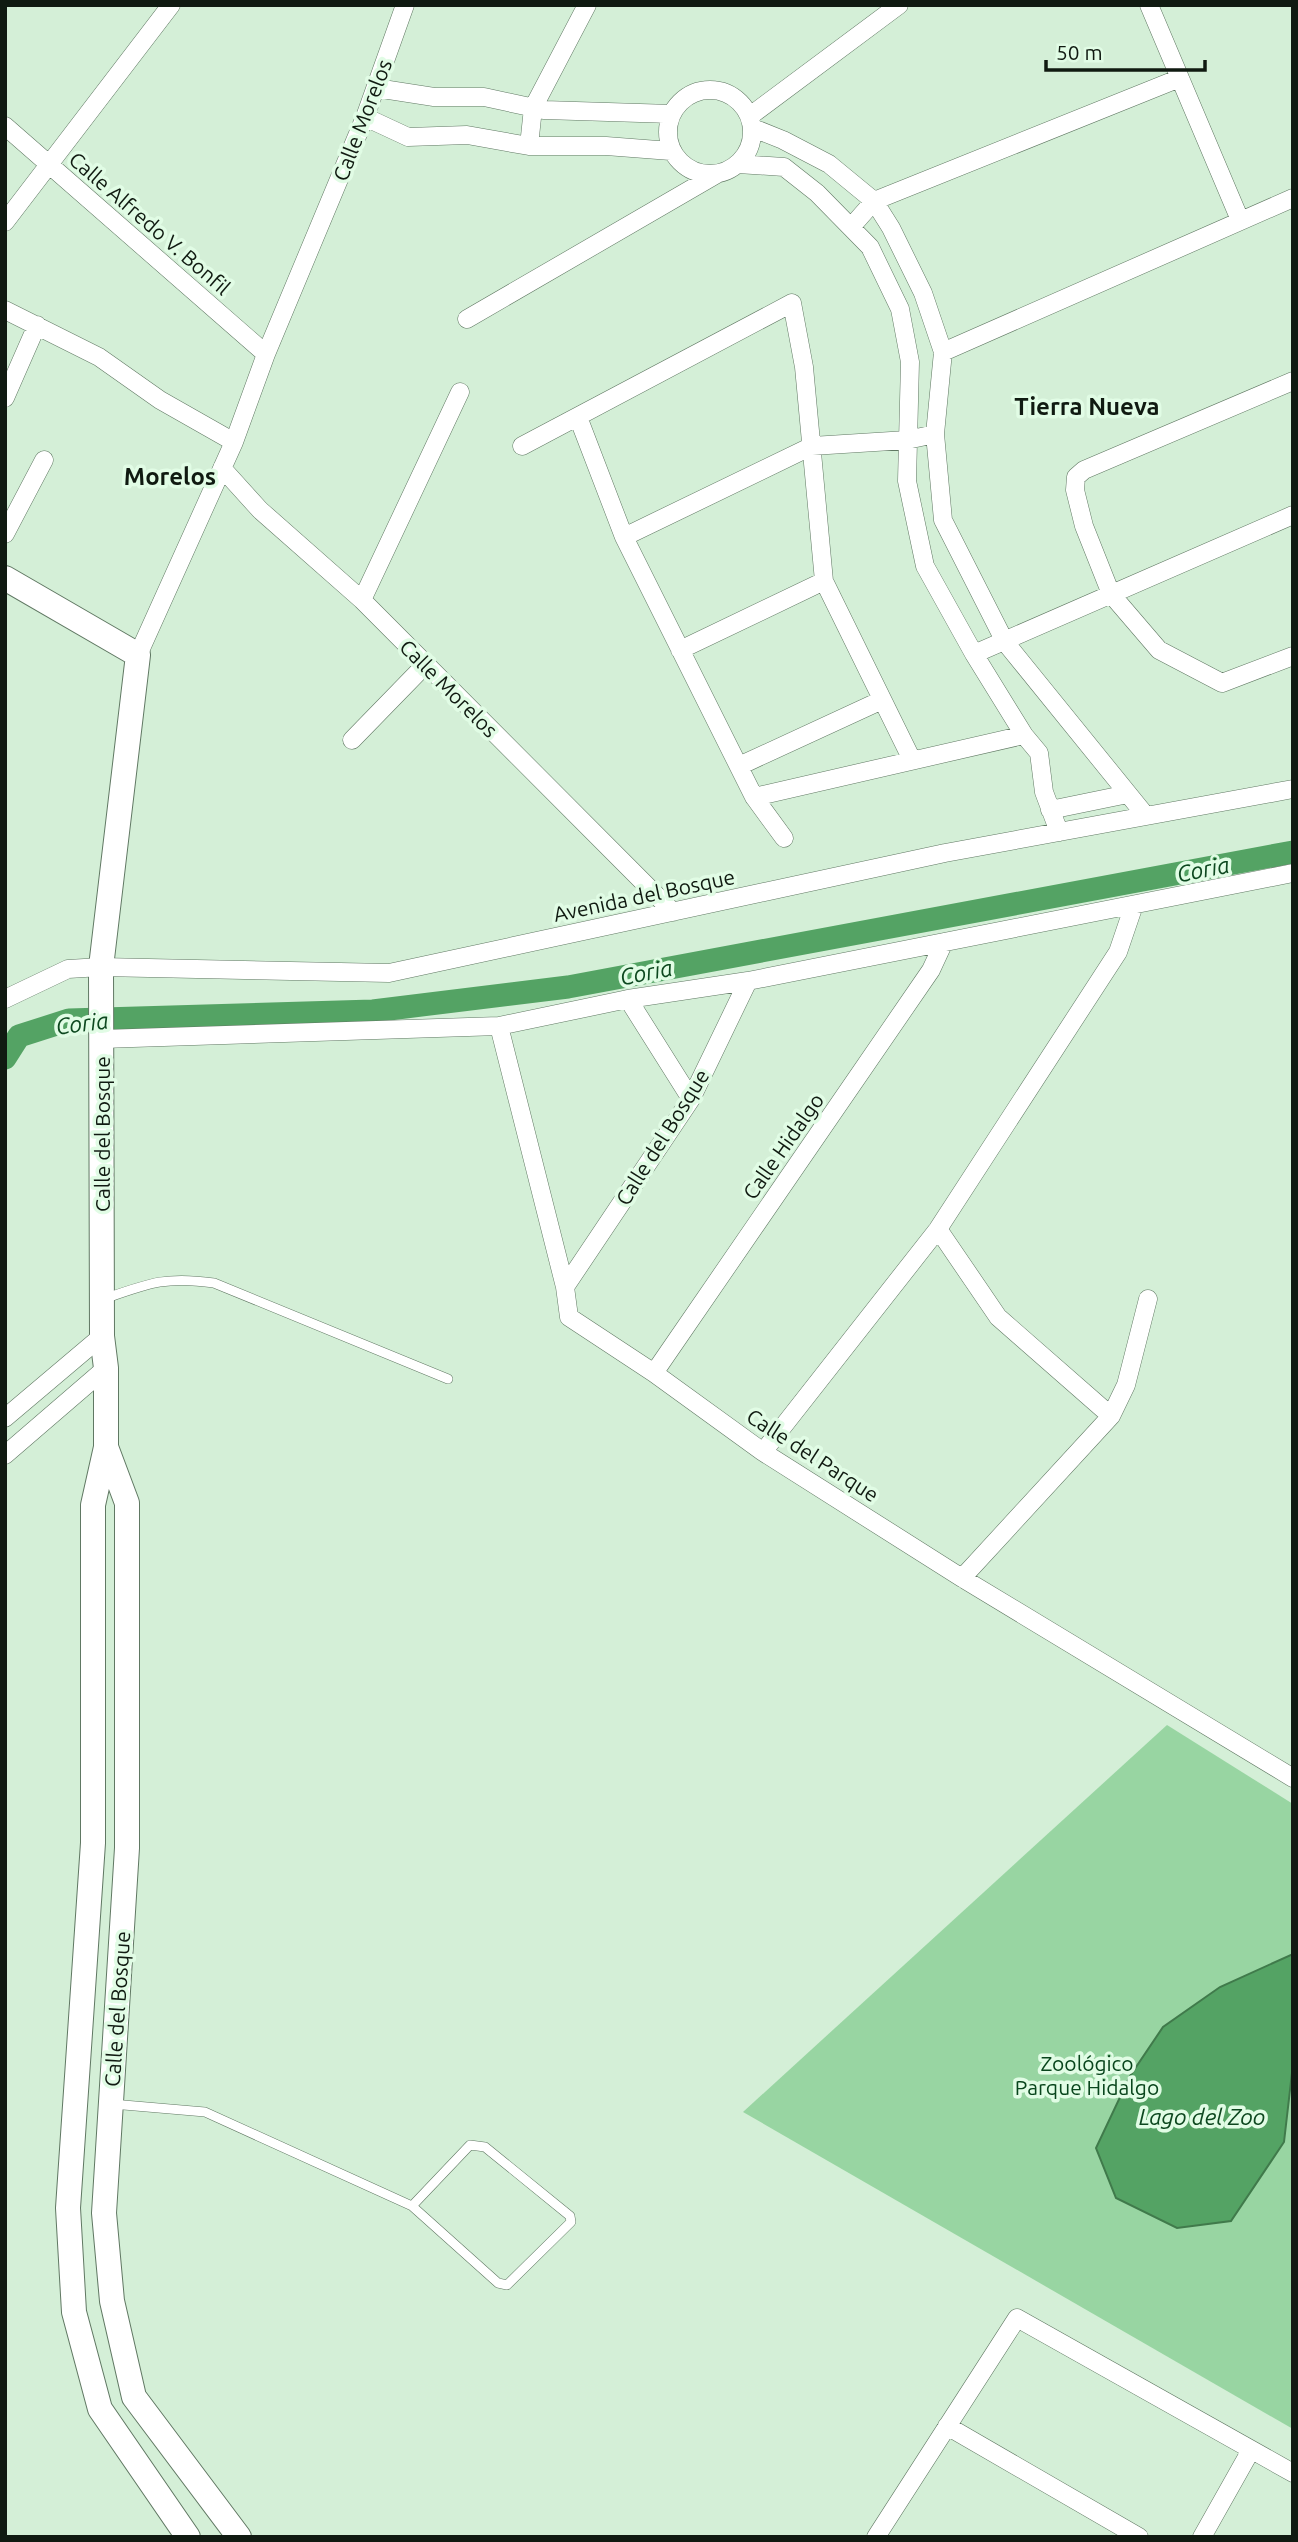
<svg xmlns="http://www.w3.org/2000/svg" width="1298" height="2542" font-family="Ubuntu,sans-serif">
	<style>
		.green { fill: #98d5a2 }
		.water { fill: #54a364; stroke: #407a4b; stroke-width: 2 }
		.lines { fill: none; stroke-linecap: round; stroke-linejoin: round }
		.canal { stroke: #54a364; stroke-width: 23 }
		.lane-casing { stroke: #607863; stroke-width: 10 }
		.street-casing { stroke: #607863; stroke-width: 19 }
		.secondary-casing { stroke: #607863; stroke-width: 26 }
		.lane { stroke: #fff; stroke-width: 9 }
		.street { stroke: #fff; stroke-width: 18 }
		.secondary { stroke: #fff; stroke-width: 24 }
		.labels { text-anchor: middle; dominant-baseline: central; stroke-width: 7; stroke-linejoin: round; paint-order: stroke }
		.street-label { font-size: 21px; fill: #101a11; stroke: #e1fce5 }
		.park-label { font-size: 21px; fill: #08451c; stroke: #e1fce5 }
		.water-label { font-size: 23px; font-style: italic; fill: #0d481f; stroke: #e1fce5 }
		.quarter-label { font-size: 24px; font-weight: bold; fill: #101a11; stroke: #e1fce5 }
	</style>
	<rect width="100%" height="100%" fill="#d4efd7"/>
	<!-- green -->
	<path class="green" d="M1167,1725L1293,1804V2429L743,2112Z"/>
	<!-- water -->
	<path class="water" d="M1293,1954V2064L1284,2142L1231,2221L1177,2228L1116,2198L1096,2148L1130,2076L1163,2027L1220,1987Z"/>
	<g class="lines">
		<!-- canal -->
		<path class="canal" d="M5,1058L19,1036L69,1020L373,1011L568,987L1293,852"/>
		<defs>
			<path id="lane" d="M104,1299C149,1283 166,1276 214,1283L448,1379
				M112,2104L205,2112L412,2206L470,2145L485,2147L570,2216L571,2222L507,2285L498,2283L412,2206"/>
			<path id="street" d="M1149,5L1240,220
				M376,88L434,97H484L544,110L672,114
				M668 132a42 42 0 1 1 84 0a42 42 0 1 1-84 0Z
				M750,116L899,5
				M365,117L408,137L467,135L529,146H606L671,151
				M5,126L266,354
				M753,128L783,140L829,164L874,201L891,228L923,293L943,352L935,434L943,520L1005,642L1146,816
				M529,146L533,108L587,5
				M738,164L784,167L817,193L870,247L900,309L910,362L907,481L925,566L974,654L1024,735L1039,753L1044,792L1059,832
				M5,222L171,5
				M852,226L874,201L1180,78
				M5,310L99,357L160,400L234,442
				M467,319L717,174
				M943,352L1293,198
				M1293,381L1084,470L1076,477L1075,490L1084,526L1111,594L1159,650L1222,683L1293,656
				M5,398L37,325
				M578,417L624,537L754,797L784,838
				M522,446L792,303L804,367L824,581L912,760
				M222,468L260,510L362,600L673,912
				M5,534L44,460
				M624,537L812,446L907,440L935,434
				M362,600L460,392
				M680,650L824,581
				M974,654L1293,515
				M138,655L234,442L266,354L365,117L405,5
				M352,740L426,664
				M739,766L882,700
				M754,797L1024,735
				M1050,810L1128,794
				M5,999L68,969L101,967L389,973L945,853L1293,789
				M628,999L691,1099
				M499,1026L565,1287L569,1317L654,1373L763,1452L962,1578L1293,1778
				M102,1039L499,1026L628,999L748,981L1293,873
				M938,1229L998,1317L1111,1416
				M565,1287L691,1099L748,981
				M654,1373L931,970L944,942
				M5,1418L102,1336
				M763,1452L938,1229L1118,952L1134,905
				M5,1455L106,1368
				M962,1578L1111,1416L1126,1385L1148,1299
				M947,2426L1139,2537
				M876,2537L1017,2318L1293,2473
				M1202,2537L1251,2450"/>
			<path id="secondary" d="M5,578L138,655L101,967L102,1336L106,1368V1447L93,1505V1843L68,2208L74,2312L100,2409L188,2537
				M106,1447L127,1503V1848L104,2213L112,2301L134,2397L239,2537"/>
		</defs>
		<!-- lane casing -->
		<use href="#lane" class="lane-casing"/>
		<!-- street casing -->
		<use href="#street" class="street-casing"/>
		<!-- secondary casing -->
		<use href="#secondary" class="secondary-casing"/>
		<!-- lane -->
		<use href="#lane" class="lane"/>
		<!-- street -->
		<use href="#street" class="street"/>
		<!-- secondary -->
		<use href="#secondary" class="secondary"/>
	</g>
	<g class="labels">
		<!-- street labels -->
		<g class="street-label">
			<text transform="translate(362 120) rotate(-69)">Calle Morelos</text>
			<text transform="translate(150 223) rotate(41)">Calle Alfredo V. Bonfil</text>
			<text transform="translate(449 688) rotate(45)">Calle Morelos</text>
			<text transform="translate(644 895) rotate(-12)">Avenida del Bosque</text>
			<text transform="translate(102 1134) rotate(-90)">Calle del Bosque</text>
			<text transform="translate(662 1137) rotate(-58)">Calle del Bosque</text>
			<text transform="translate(783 1146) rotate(-55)">Calle Hidalgo</text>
			<text transform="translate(813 1455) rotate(33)">Calle del Parque</text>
			<text transform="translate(117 2009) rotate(-86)">Calle del Bosque</text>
		</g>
		<!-- park labels -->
		<g class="park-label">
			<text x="1087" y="2063">Zoológico<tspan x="1087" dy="24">Parque Hidalgo</tspan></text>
		</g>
		<!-- water labels -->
		<g class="water-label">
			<text transform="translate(1203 869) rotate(-11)">Coria</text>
			<text transform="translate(646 972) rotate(-11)">Coria</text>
			<text transform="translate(82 1023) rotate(-7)">Coria</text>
			<text x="1202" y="2116">Lago del Zoo</text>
		</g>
		<!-- quarter labels -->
		<g class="quarter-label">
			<text x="1087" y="406">Tierra Nueva</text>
			<text x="170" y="476">Morelos</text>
		</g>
	</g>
	<!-- border -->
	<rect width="1298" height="2542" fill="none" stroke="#101a11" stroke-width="14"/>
	<!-- scale -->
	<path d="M1046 60v10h159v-10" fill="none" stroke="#101a11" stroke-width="3.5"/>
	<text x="1056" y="60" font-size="21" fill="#101a11" stroke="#e1fce5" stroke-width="5" paint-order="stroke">50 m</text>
</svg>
